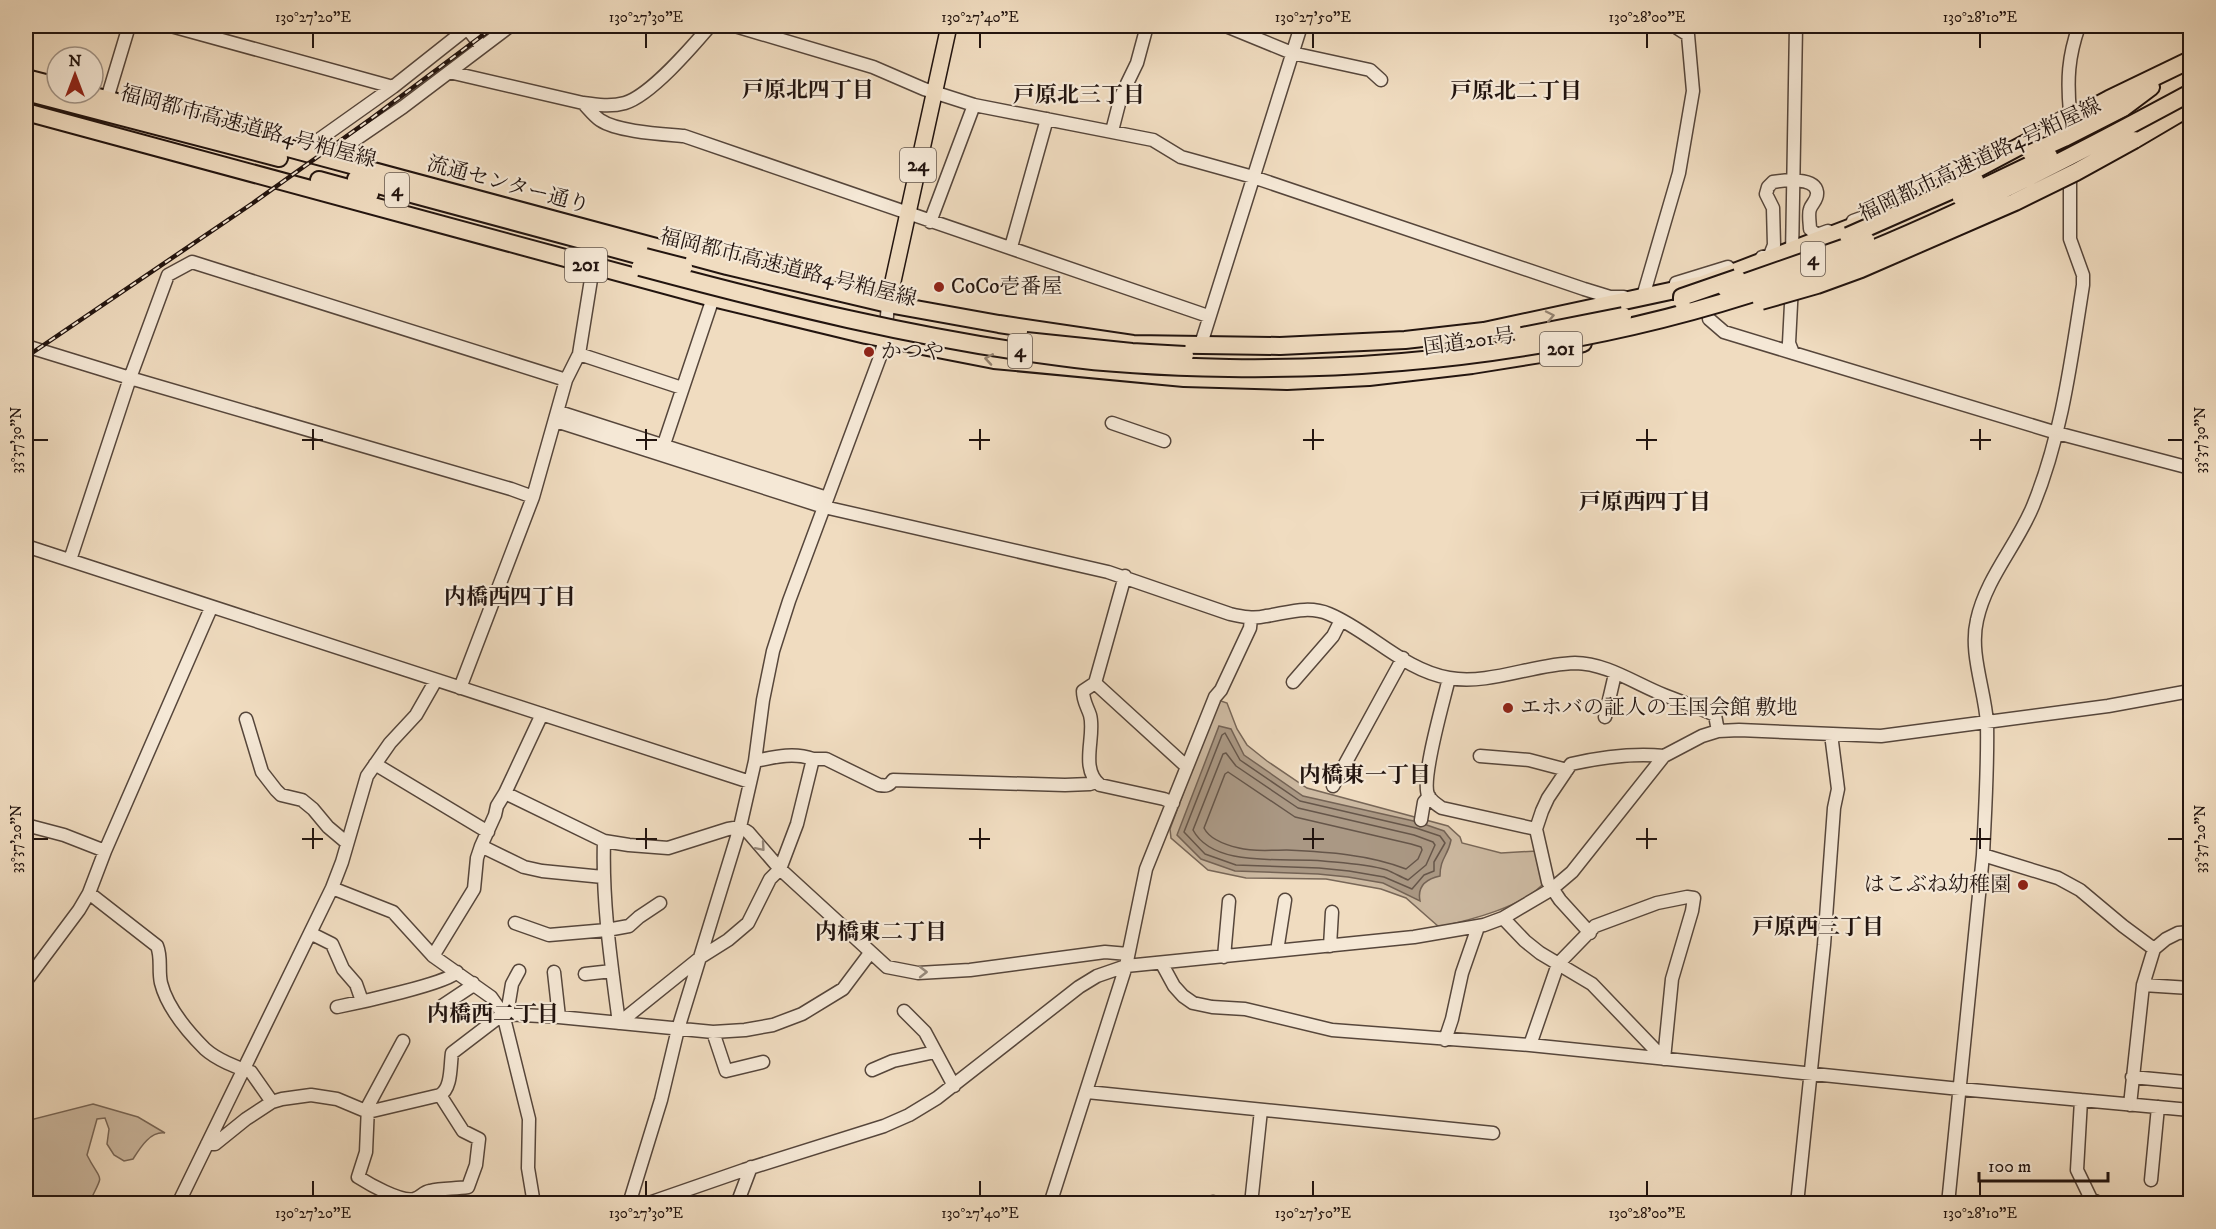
<svg xmlns="http://www.w3.org/2000/svg" width="2216" height="1229" font-family="'IM FELL DW Pica','Noto Serif JP',serif">
	<style>
		.green { fill: #cdbaa2; stroke: #786758; stroke-width: 1.5 }
		.water { fill: #aa9884; stroke: #746355; stroke-width: 1.5 }
		.lines { fill: none; stroke-linecap: round; stroke-linejoin: round }
		.shore { stroke: #66564a; stroke-width: 1.5 }
		.minor-casing { stroke: #56463b; stroke-width: 15 }
		.major-casing { stroke: #22140f; stroke-width: 18 }
		.highway-casing { stroke: #22140f; stroke-width: 20 }
		.minor { stroke: #f5e8d6; stroke-width: 12 }
		.major { stroke: #f0dcc0; stroke-width: 15 }
		.highway { stroke: #f0dcc0; stroke-width: 16 }
		.rail-casing { stroke: #22140f; stroke-width: 4.5 }
		.rail { stroke: #f5e8d6; stroke-width: 2; stroke-dasharray: 7; stroke-linecap: butt }
		.highway-bridge-casing { stroke: #22140f; stroke-width: 20; stroke-linecap: butt }
		.highway-bridge { stroke: #f0dcc0; stroke-width: 16 }
		.oneway { stroke: #938270 }
		.oneway2 { stroke: #96897c }
		.ticks { fill: none; stroke: #22140f; stroke-width: 2 }
		.poi-dot { fill: #8f2418; stroke: #f5e8d6; stroke-width: 2 }
		.labels { text-anchor: middle; dominant-baseline: central; stroke-width: 4.5; stroke-linejoin: round; paint-order: stroke }
		.shield { fill: #f5e8d6; stroke: #61544b; stroke-width: 1.5 }
		.shield-label { font-size: 20px; font-weight: bold; fill: #22140f }
		.street-label { font-size: 21px; fill: #22140f; stroke: #f5e8d6 }
		.poi-label { font-size: 21px; fill: #22140f; stroke: #f5e8d6; text-anchor: start }
		.neighbourhood-label { font-size: 22px; font-weight: bold; fill: #22140f; stroke: #f5e8d6 }
		.neatline { fill: none; stroke: #22140f; stroke-width: 2 }
		.ticks-label { font-size: 15px; text-anchor: middle; fill: #22140f }
	</style>
	<rect width="100%" height="100%" fill="#f0dcc0"/>
	<filter id="stains"><feTurbulence type="fractalNoise" baseFrequency=".00333" numOctaves="4"/><feColorMatrix values="0 0 0 0 .2 0 0 0 0 .09 0 0 0 0 .02 0 0 0 .5 -.17"/></filter>
	<radialGradient id="worn" r=".72"><stop offset=".6" stop-color="#630" stop-opacity="0"/><stop offset="1" stop-color="#630" stop-opacity=".3"/></radialGradient>
	<!-- green -->
	<path class="green" d="M1218,700L1227,703L1237,729L1247,745L1267,761L1307,788L1448,826L1460,837L1462,843L1501,853L1537,851L1544,883C1523,907 1470,920 1439,927L1406,898L1381,889L1326,879L1246,878L1208,870L1171,838L1170,829Z
		M93,1104L138,1117L165,1133C150,1131 140,1148 133,1159L124,1161L114,1155L107,1144L109,1129L105,1118L97,1119L87,1155C102,1185 105,1170 89,1203H26V1121Z"/>
	<!-- water -->
	<path class="water" d="M1219,726L1231,729L1244,755L1303,796L1418,822L1444,831L1451,840C1448,856 1440,858 1440,876C1426,879 1417,886 1420,901L1383,883L1348,877L1318,874L1235,871L1201,859L1177,835Z"/>
	<g class="lines">
		<!-- shore -->
		<path class="shore" d="M1225,733L1240,760L1300,801L1416,828L1440,836L1445,843L1434,862V871L1424,875L1412,889L1384,877L1349,871L1319,868L1236,865L1205,854L1184,832L1222,735Z
			M1226,753L1236,766L1298,808L1414,835L1433,842L1435,845L1426,865L1408,880C1401,877 1394,873 1387,870C1367,864 1344,863 1323,861C1285,857 1214,869 1193,830L1223,754Z
			M1228,772L1295,817L1411,844L1421,847L1422,850L1418,859L1406,869C1368,854 1326,852 1286,850C1271,850 1253,852 1239,848C1226,845 1210,840 1204,828L1225,774Z"/>
		<defs>
			<path id="minor" d="M171,26L393,87
				M735,26L873,67L924,89L974,105L1153,140L1181,157L1253,177L1584,289L1610,297H1624
				M1226,26L1292,53L1370,70L1381,80
				M467,28L482,47
				M449,72L583,103C597,105 611,107 625,103C651,95 692,47 710,26
				M107,99L129,26
				M583,103C588,108 594,116 600,120C618,132 662,134 684,136L1208,316
				M2059,119L2070,113C2067,80 2068,57 2079,26
				M1112,131L1121,96L1137,63L1147,26
				M300,153L393,87L470,26
				M327,159L403,107L510,26
				M1853,221L1922,196L1947,181
				M930,222L974,105
				M1011,247L1047,119
				M1792,255L1796,26
				M1762,257L1770,255L1774,245L1773,208L1766,194L1768,187L1773,182C1784,180 1815,177 1817,192C1818,200 1812,203 1810,209C1808,214 1810,224 1810,229L1817,235L1828,231
				M1676,283L1728,267
				M1792,285L1789,343L1793,353
				M1644,293L1679,173L1693,91L1688,35L1674,26
				M1709,319L1724,332L1793,353L2057,433L2190,468
				M1201,344L1301,26
				M26,346L130,378L511,489L533,497
				M579,354L682,388
				M559,412L827,498
				M556,421L824,507L1108,572L1230,614C1243,617 1254,619 1266,616C1287,613 1308,605 1329,614C1370,631 1403,670 1449,678C1490,685 1533,664 1575,663C1606,663 1636,684 1664,695C1681,702 1698,707 1715,715L1718,731
				M1112,423L1164,441
				M661,453L713,298
				M26,546L750,782
				M70,560L130,378L168,275L192,262L566,380
				M1125,576L1095,683L1187,767
				M1449,678C1444,700 1421,777 1428,795C1431,801 1436,804 1442,808L1536,829
				M1293,682L1333,636L1341,620
				M1095,683L1083,691C1083,701 1087,706 1090,715C1096,736 1079,768 1100,785L1164,799L1173,803
				M460,688L533,497L566,380L579,354L593,267
				M1605,717L1615,674
				M246,719L262,772L276,790L281,795L302,800L313,809L328,827L347,843
				M1480,756L1529,760L1567,770
				M813,759H826L879,785C886,786 889,786 893,780L1065,785L1090,784L1096,782
				M375,764L488,832
				M1333,786L1403,658
				M505,793L604,841L629,845L668,848L728,829L740,827L748,832L780,869L887,967L918,973L970,970L1105,952L1128,954
				M1421,820L1424,802L1429,796
				M26,825L64,835L105,851
				M604,841C602,902 611,962 619,1023
				M481,846L524,867L542,871L603,877
				M1983,855L2058,878L2080,890L2123,926L2154,949
				M332,888L393,912L433,956L491,997L503,1014L529,1119L528,1168L534,1204
				M89,893L157,946C162,958 158,970 161,983C167,1007 188,1032 205,1049C216,1059 237,1068 251,1072L272,1102
				M1503,918L1525,941L1540,953L1592,984L1664,1059
				M515,923L549,935L607,930L629,926L639,917L660,903
				M310,933L332,944L343,969L356,984L362,1001
				M1590,933L1560,900L1548,882L1536,829L1542,811L1548,798L1571,764C1602,757 1633,753 1664,756
				M1330,946L1332,912
				M1277,951L1285,900
				M433,956L474,889L477,858L481,846L495,815L497,806L505,793L542,714
				M1224,957L1229,901
				M1162,964L1174,986L1183,996L1193,1003L1212,1007L1245,1009L1332,1030L1530,1045L1960,1089L2190,1110
				M554,972L559,1017
				M585,974L612,971
				M26,981L79,910L89,893L105,851L211,608
				M2143,985L2190,988
				M442,1006L469,988L473,983
				M337,1007C357,1003 449,983 457,972
				M904,1011L925,1032L954,1086
				M507,1014L512,984L519,971
				M619,1023L701,957L728,940L748,923L770,879L780,869L797,824L813,759C794,752 774,757 755,761
				M713,1032L726,1071L763,1062
				M1445,1040L1452,1019L1462,973L1478,927
				M403,1041L368,1106L366,1152L358,1177C369,1184 400,1202 414,1199C420,1198 423,1192 430,1191C442,1188 455,1189 468,1187L476,1165L479,1139L463,1131L440,1095
				M1530,1045L1558,964L1595,926L1657,903L1687,897L1694,898L1692,911L1672,979L1664,1059
				M872,1070L893,1061L935,1052
				M2132,1077L2185,1082
				M1087,1092L1493,1133
				M2081,1100L2077,1170L2091,1199L2101,1204
				M2130,1105L2143,985L2154,949L2166,939L2178,933L2190,932
				M207,1144H215L246,1119L272,1102L282,1099L311,1095L337,1099L368,1112L440,1095C452,1088 450,1066 452,1053L503,1014L559,1017L713,1032L745,1030L773,1025L802,1014L843,989L870,953
				M2151,1180L2158,1107
				M178,1204L332,888L342,862L367,776L390,743L416,715L436,680
				M629,1204L661,1100L678,1029L740,827L755,761L763,700L773,651L789,601L880,357L885,339L888,304
				M646,1204L744,1170L884,1126L909,1115L937,1098L1079,987L1097,976L1126,966L1414,937L1484,925L1503,918L1552,889L1572,872L1664,756L1702,736L1718,731L1739,730L1881,736L2108,706L2190,691
				M737,1204L751,1167
				M1050,1204L1126,966L1146,869L1215,697L1221,690L1250,628L1251,618
				M1213,1204V1202L1217,1204
				M1251,1204L1261,1110
				M1797,1204L1824,945L1834,808L1838,789L1831,734
				M1948,1204L1983,855C1985,811 1988,767 1987,723C1985,690 1969,653 1977,620C1986,578 2017,545 2033,506C2062,435 2071,361 2083,285V275L2070,239V180"/>
			<path id="major" d="M888,304L949,26"/>
			<path id="highway" d="M26,78L57,86
				M26,92L279,158
				M83,93L727,266L888,304L999,324L1133,344L1280,346L1405,340L1484,331L1703,284L1862,223
				M26,112L713,298L866,335L994,360L1184,378L1287,381L1369,377L1472,365L1547,353L1583,343
				M2064,138L2123,108L2151,87
				M2134,140L2190,107
				M356,179L645,257
				M319,180L370,194
				M1943,187L2109,99L2190,60"/>
		</defs>
		<!-- minor casing -->
		<use href="#minor" class="minor-casing"/>
		<!-- major casing -->
		<use href="#major" class="major-casing"/>
		<!-- highway casing -->
		<use href="#highway" class="highway-casing"/>
		<!-- minor -->
		<use href="#minor" class="minor"/>
		<!-- major -->
		<use href="#major" class="major"/>
		<!-- highway -->
		<use href="#highway" class="highway"/>
		<defs>
			<path id="rail" d="M26,357L253,203L372,118L495,26"/>
		</defs>
		<!-- rail casing -->
		<use href="#rail" class="rail-casing"/>
		<!-- rail -->
		<use href="#rail" class="rail"/>
		<defs>
			<path id="highway-bridge" d="M2031,153L2064,138
				M1961,198L2049,156
				M1848,236L1975,180
				M645,257L684,267
				M640,267C778,304 918,339 1060,357C1116,365 1173,367 1229,368C1439,371 1653,337 1848,259C1966,212 2079,153 2190,93
				M1726,289L1866,240
				M1682,301V297L1737,278
				M1761,301L1817,285L1861,269L2015,202L2076,172L2134,140
				M1522,336L1623,316
				M1026,341L1132,352L1185,355"/>
		</defs>
		<!-- highway-bridge casing -->
		<use href="#highway-bridge" class="highway-bridge-casing"/>
		<!-- highway-bridge -->
		<use href="#highway-bridge" class="highway-bridge"/>
	</g>
	<!-- one-way arrows -->
	<defs><path id="oneway-chevron" d="M-2-3.5L2.5 0L-2 3.5" fill="none" stroke-width="1.6" stroke-linecap="round" stroke-linejoin="round" transform="scale(1.5)"/></defs>
	<g class="oneway">
		<use href="#oneway-chevron" transform="translate(1550 316) rotate(-12)"/>
		<use href="#oneway-chevron" transform="translate(989 359) rotate(-171)"/>
	</g>
	<g class="oneway2">
		<use href="#oneway-chevron" transform="translate(761 847) rotate(49)"/>
		<use href="#oneway-chevron" transform="translate(923 972)"/>
	</g>
	<!-- ticks -->
	<path class="ticks" d="M313,33V48M646,33V48M980,33V48M1313,33V48M1647,33V48M1980,33V48M313,429V450M646,429V450M980,429V450M1313,429V450M1647,429V450M1980,429V450M33,440H48M302,440H323M636,440H657M969,440H990M1303,440H1324M1636,440H1657M1970,440H1991M2168,440H2183M313,828V849M646,828V849M980,828V849M1313,828V849M1647,828V849M1980,828V849M33,839H48M302,839H323M636,839H657M969,839H990M1303,839H1324M1636,839H1657M1970,839H1991M2168,839H2183M313,1181V1196M646,1181V1196M980,1181V1196M1313,1181V1196M1647,1181V1196M1980,1181V1196"/>
	<!-- markers -->
	<g class="poi-dot">
		<circle cx="939" cy="287" r="6"/>
		<circle cx="869" cy="352" r="6"/>
		<circle cx="1508" cy="708" r="6"/>
		<circle cx="2023" cy="885" r="6"/>
	</g>
	<g class="labels">
		<!-- shield labels -->
		<g class="shield">
			<rect x="900" y="148" width="36" height="34" rx="4.5"/>
			<rect x="385" y="173" width="24" height="34" rx="4.5"/>
			<rect x="1801" y="242" width="24" height="34" rx="4.5"/>
			<rect x="565" y="248" width="42" height="34" rx="4.5"/>
			<rect x="1540" y="332" width="42" height="34" rx="4.5"/>
			<rect x="1008" y="334" width="24" height="34" rx="4.5"/>
		</g>
		<g class="shield-label">
			<text x="918" y="165">24</text>
			<text x="397" y="190">4</text>
			<text x="1813" y="259">4</text>
			<text x="586" y="265">201</text>
			<text x="1561" y="349">201</text>
			<text x="1020" y="351">4</text>
		</g>
		<!-- street labels -->
		<g class="street-label">
			<text transform="translate(248 127) rotate(15)">福岡都市高速道路4号粕屋線</text>
			<text transform="translate(1980 160) rotate(-25)">福岡都市高速道路4号粕屋線</text>
			<text transform="translate(508 185) rotate(15)">流通センター通り</text>
			<text transform="translate(788 268) rotate(14)">福岡都市高速道路4号粕屋線</text>
			<text transform="translate(1469 342) rotate(-8)">国道201号</text>
		</g>
		<!-- poi labels -->
		<g class="poi-label">
			<text x="951" y="287">CoCo壱番屋</text>
			<text x="881" y="352">かつや</text>
			<text x="1520" y="708">エホバの証人の王国会館 敷地</text>
			<text x="2011" y="885" text-anchor="end">はこぶね幼稚園</text>
		</g>
		<!-- neighbourhood labels -->
		<g class="neighbourhood-label">
			<text x="808" y="90">戸原北四丁目</text>
			<text x="1516" y="91">戸原北二丁目</text>
			<text x="1079" y="95">戸原北三丁目</text>
			<text x="1645" y="502">戸原西四丁目</text>
			<text x="510" y="597">内橋西四丁目</text>
			<text x="1365" y="775">内橋東一丁目</text>
			<text x="1818" y="927">戸原西三丁目</text>
			<text x="881" y="932">内橋東二丁目</text>
			<text x="493" y="1014">内橋西二丁目</text>
		</g>
	</g>
	<!-- margin -->
	<rect width="2216" height="1229" fill="none" stroke="#f0dcc0" stroke-width="66"/>
	<!-- north arrow -->
	<g transform="translate(75 75)"><circle r="28" fill="#f5e8d6" stroke="#a19386" stroke-width="1.5"/>
	<path d="M0-4.5L10 22L0 15L-10 22Z" fill="#8f2418"/>
	<text y="-9" font-size="16" font-weight="bold" text-anchor="middle" fill="#22140f">N</text>
	</g>
	<!-- scale -->
	<path d="M1979 1172v9h129v-9" fill="none" stroke="#22140f" stroke-width="3"/>
	<text x="1988" y="1172" font-size="18" fill="#22140f" stroke="#f5e8d6" stroke-width="4.5" paint-order="stroke">100 m</text>
	<rect x="33" y="33" width="2150" height="1163" class="neatline"/>
	<g class="ticks-label">
		<text x="313" y="22">130°27'20"E</text>
		<text x="646" y="22">130°27'30"E</text>
		<text x="980" y="22">130°27'40"E</text>
		<text x="1313" y="22">130°27'50"E</text>
		<text x="1647" y="22">130°28'00"E</text>
		<text x="1980" y="22">130°28'10"E</text>
		<text transform="translate(16 440) rotate(-90)" y="5">33°37'30"N</text>
		<text transform="translate(2200 440) rotate(-90)" y="5">33°37'30"N</text>
		<text transform="translate(16 839) rotate(-90)" y="5">33°37'20"N</text>
		<text transform="translate(2200 839) rotate(-90)" y="5">33°37'20"N</text>
		<text x="313" y="1218">130°27'20"E</text>
		<text x="646" y="1218">130°27'30"E</text>
		<text x="980" y="1218">130°27'40"E</text>
		<text x="1313" y="1218">130°27'50"E</text>
		<text x="1647" y="1218">130°28'00"E</text>
		<text x="1980" y="1218">130°28'10"E</text>
	</g>
	<rect width="100%" height="100%" filter="url(#stains)"/>
	<rect width="100%" height="100%" fill="url(#worn)"/>
</svg>
